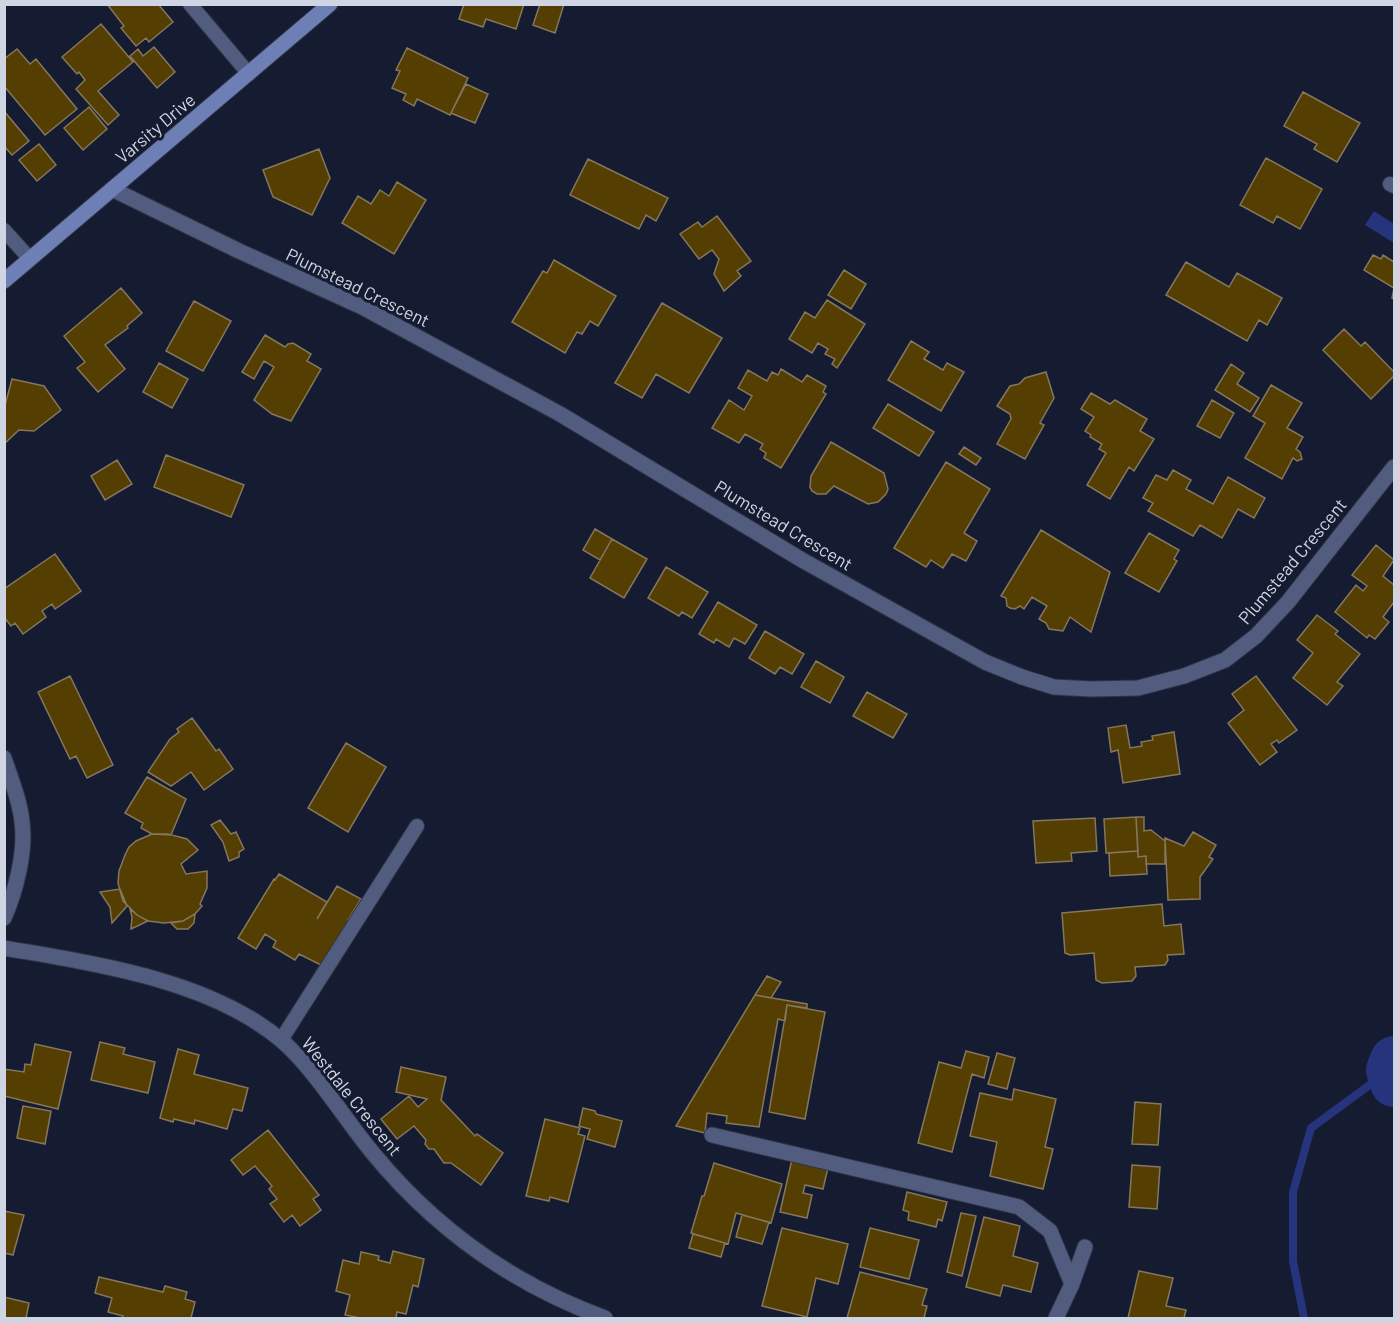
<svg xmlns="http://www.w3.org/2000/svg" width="1399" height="1323" font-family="Barlow,sans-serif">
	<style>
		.water { fill: #26347e }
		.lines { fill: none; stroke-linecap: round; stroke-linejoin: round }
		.stream { stroke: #26347e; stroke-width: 8 }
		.river { stroke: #26347e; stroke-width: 48 }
		.building { fill: #543e02; stroke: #84775d; stroke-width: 1.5 }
		.lane-casing { stroke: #2f3549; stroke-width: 16 }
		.street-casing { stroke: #2f3549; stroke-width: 17 }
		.secondary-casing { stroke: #2f3549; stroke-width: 17 }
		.lane { stroke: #515c7e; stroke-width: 14 }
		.street { stroke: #515c7e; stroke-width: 15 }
		.secondary { stroke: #6e7fb6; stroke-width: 15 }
		.labels { text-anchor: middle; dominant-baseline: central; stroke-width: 6; stroke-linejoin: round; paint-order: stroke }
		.street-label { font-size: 18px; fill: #d0d5e4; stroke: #151b30 }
	</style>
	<rect width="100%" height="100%" fill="#151b30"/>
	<!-- water -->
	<path class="water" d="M1374,211L1394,224V243L1365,225Z"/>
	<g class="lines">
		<!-- stream -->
		<path class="stream" d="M1304,1318L1293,1261V1192L1311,1128L1390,1070"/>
		<!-- river -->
		<path class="river" d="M1394,1060L1390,1070L1394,1083"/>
	</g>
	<!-- building -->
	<path class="building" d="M107,4H158L173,22L149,42L146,38L136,46L121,28L124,26Z
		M464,4H524L516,29L486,19L483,27L459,19Z
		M540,4H564L555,33L533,25Z
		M101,24L133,62L98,91L119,115L108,125L76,89L85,80L79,72L77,74L62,57Z
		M154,47L175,72L157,88L130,56L138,49L143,56Z
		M407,48L468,78L450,115L417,99L414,106L403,100L406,94L392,88L400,71L396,70Z
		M17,49L30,64L36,59L77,109L45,135L4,86V59Z
		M466,84L488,94L475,123L451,113Z
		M1303,92L1360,123L1337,162L1314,149L1317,144L1284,126Z
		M89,107L107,129L83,150L64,128Z
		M4,111L29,141L12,155L4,146Z
		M39,144L56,165L37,181L19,160Z
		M319,149L330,178L312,215L273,197L263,170Z
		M1266,158L1322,189L1300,229L1277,216L1273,223L1240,205Z
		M588,159L668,198L656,221L646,215L639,229L570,195Z
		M397,182L426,200L394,254L342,223L358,196L371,204L380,190L389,196Z
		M717,216L751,261L737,271L741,276L724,291L714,274L719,259L712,250L699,259L680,234L698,222L702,227Z
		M1373,255L1381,259L1383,255L1394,262V299L1392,298L1394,288L1364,270Z
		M554,260L616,296L598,326L590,321L582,334L577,332L565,353L512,322L543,271L547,273Z
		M1186,262L1229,287L1237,273L1282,298L1267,325L1259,320L1247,341L1166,295Z
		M844,270L866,284L851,309L828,295Z
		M121,288L142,313L127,326L128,328L105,345L125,369L98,392L77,368L85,362L64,336Z
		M827,300L865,324L837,368L832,364L835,359L825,354L828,349L818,343L812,353L789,339L805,312L815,318Z
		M194,301L231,321L203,371L166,351Z
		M662,303L722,338L689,393L656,374L642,398L615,383Z
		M1344,329L1361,346L1365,342L1394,372V376L1371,399L1323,350Z
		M265,335L285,347L288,344L293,343L311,354L307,361L321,369L291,421L272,414L254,400L274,367L264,361L254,379L242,372Z
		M911,341L929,352L924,359L943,370L947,363L964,372L941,411L888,380Z
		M159,363L188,379L172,408L143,392Z
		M1231,364L1244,373L1237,384L1259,398L1250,412L1215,390Z
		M781,369L802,382L807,375L826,386L823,392L826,394L781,468L764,458L766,453L760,449L763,444L745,434L739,443L712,428L729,400L744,410L752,396L738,388L748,370L767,381L772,372L778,375Z
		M1046,372L1054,398L1040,423L1044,425L1025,459L997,444L1011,419L1010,414L997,406L1010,386L1019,384L1025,378Z
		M12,379L44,386L61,410L34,431L19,430L4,444V409Z
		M1271,385L1302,403L1287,428L1303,437L1296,449L1300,452L1302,459L1297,461L1293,458L1282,479L1245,458L1265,423L1253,416Z
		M1091,393L1110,404L1115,400L1147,419L1140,431L1154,439L1134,471L1129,467L1110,499L1087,485L1106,453L1099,449L1102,444L1090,437L1091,435L1085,431L1094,417L1081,409Z
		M1212,400L1234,413L1220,438L1197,426Z
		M888,404L934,432L919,456L873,428Z
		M831,442L884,473L888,489L886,494L878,502L868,504L834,486L826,494H817L812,491L810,487L811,476Z
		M964,447L981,458L976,465L959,454Z
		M166,455L244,485L231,517L154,487Z
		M117,460L132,484L105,500L91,476Z
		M946,462L990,489L964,533L977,541L966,561L952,554L943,568L931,560L926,567L894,548Z
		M1173,470L1191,480L1186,489L1213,504L1228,477L1265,498L1254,518L1238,509L1222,538L1200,525L1193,536L1148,511L1153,503L1143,498L1156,475L1167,480Z
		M595,529L612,539L600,560L583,550Z
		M1041,530L1110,572L1091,632L1070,617L1063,631L1049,629L1046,623L1039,619L1047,606L1032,597L1024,609L1020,606L1015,609L1010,608L1007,606L1006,598L1001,596Z
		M1149,533L1179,550L1174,559L1177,561L1159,592L1125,573Z
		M612,539L647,559L624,598L590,578Z
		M1376,545L1394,560L1383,576L1394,585V602L1383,617L1389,622L1375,639L1369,635L1367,638L1335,612L1356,585L1363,591L1367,586L1352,575Z
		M55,554L81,591L55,609L52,604L42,611L46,617L23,634L15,623L11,626L4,617V589Z
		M666,567L708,592L692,618L682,612L679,616L648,598Z
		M718,602L757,625L745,644L734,638L729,647L716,639L714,643L699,634Z
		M1317,615L1338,631L1335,634L1360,654L1337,682L1343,686L1327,705L1293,678L1313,653L1297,640Z
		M765,631L804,654L792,674L780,667L775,674L749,658Z
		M816,661L844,677L830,703L801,687Z
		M70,676L113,765L87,778L76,756L70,759L38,692Z
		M1256,676L1297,730L1279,743L1277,740L1271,744L1277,752L1260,765L1228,723L1244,710L1232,694Z
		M867,692L907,714L893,738L853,716Z
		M192,718L216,751L219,749L233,769L204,790L191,772L171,786L148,772L170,739L179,732L177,729Z
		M1126,725L1130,748L1142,746L1141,742L1153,740L1152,736L1174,732L1180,774L1123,783L1118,750L1111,752L1108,728Z
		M346,743L386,767L348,832L308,808Z
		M147,777L186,799L171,835L152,834L141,828L143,823L125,813Z
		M1136,817H1144V831L1151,830L1165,841V864H1146V856L1138,857Z
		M1136,817L1138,851L1106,853L1104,819Z
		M1095,818L1097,851L1071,853L1072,861L1036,863L1033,821Z
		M220,820L231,834L236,832L244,849L239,852V857L229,861L223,842L211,825Z
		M1193,832L1216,845L1209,857L1213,859L1200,877V899L1168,900L1165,838L1184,846Z
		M152,834H168L187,839L198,850L181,864L186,874L207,871V888L200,904L202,906L195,914L183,921L164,923L148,921L137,915L123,901L118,883L119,871L125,855L129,847L136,841Z
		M1138,851V857L1146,856L1147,874L1110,876L1109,853Z
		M279,874L327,902L317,919L337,886L361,899L348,920L352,923L325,967L299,954L295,960L273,947L276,941L265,934L256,949L238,938L274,879L275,880Z
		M120,889L127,906L112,923L110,907L100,892Z
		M1162,904L1164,926L1181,924L1184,954L1167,955L1168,960L1165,965L1135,967L1136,976L1132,981L1102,983L1096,980L1094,953L1070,955L1065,953L1062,913Z
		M130,909L137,915L148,921L131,929L132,917Z
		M195,914L194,923L188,929H177L171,923L183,921Z
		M767,976L781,982L771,998L755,995Z
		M755,995L807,1004V1008L787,1005L785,1021L778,1019L759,1127L726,1123L727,1116L707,1113L705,1133L676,1126Z
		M787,1005L825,1012L805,1119L769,1112Z
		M100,1042L125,1048L123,1054L155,1062L148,1093L91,1080Z
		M35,1044L71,1052L58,1109L4,1096V1069L24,1072L25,1064L31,1065Z
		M178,1049L199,1055L194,1074L248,1088L242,1111L233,1109L227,1129L195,1120L194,1124L174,1119L173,1122L160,1118Z
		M966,1051L989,1057L984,1078L972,1074L952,1152L918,1143L939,1062L961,1068Z
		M997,1053L1015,1058L1007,1089L988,1084Z
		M401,1067L446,1077L441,1100L475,1136L477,1134L503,1153L481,1185L451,1163H444L434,1149H429L425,1144L426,1140L414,1126L397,1139L381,1119L409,1096L418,1107L427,1099L396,1092Z
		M1014,1089L1056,1099L1045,1147L1053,1149L1043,1189L990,1176L997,1142L970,1136L980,1093L1012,1100Z
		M1135,1102L1161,1104L1158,1145L1132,1144Z
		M23,1106L51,1111L45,1144L17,1138Z
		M583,1108L595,1111L596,1114L622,1121L615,1147L587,1139L590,1129L579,1126Z
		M545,1119L580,1128L578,1134L585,1136L568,1202L550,1197L549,1201L526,1196Z
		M268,1130L319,1195L313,1199L321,1210L300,1226L292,1215L284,1222L270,1204L277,1199L269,1189L272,1186L255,1166L243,1175L231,1160Z
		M793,1155L829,1163L823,1189L805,1185L803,1193L812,1195L807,1218L780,1212Z
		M714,1163L782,1184L771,1223L736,1213L728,1244L691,1233L702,1196H704Z
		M1132,1165L1160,1167L1157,1209L1129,1207Z
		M907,1192L947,1202L942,1221L938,1219L936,1227L908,1220L909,1212L903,1210Z
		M4,1211L24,1215L13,1255L4,1253Z
		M961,1213L976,1216L962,1276L947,1272Z
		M742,1215L769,1222L762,1244L736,1237Z
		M984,1217L1020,1226L1013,1256L1038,1263L1031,1292L1003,1285L1000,1296L966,1287Z
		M782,1228L848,1244L838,1284L816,1278L807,1317L762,1306Z
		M870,1228L919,1240L909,1279L860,1267Z
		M693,1234L725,1243L721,1257L689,1248Z
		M393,1251L424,1259L418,1287L413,1285L406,1314L397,1312L396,1318H360L345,1315L350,1295L336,1291L343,1260L359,1264L361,1252L379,1256L378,1260L390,1263Z
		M1139,1271L1173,1278L1166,1306L1186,1310L1184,1318H1128Z
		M860,1272L927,1289L922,1305L927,1306L924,1318H847Z
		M99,1277L163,1292L165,1286L187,1292L185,1299L195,1302L191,1318H122L123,1316L108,1312L112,1298L95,1293Z
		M4,1297L29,1303L26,1318H4Z"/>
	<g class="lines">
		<defs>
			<path id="lane" d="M190,4L249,74
				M1390,184L1394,186
				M4,230L30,259
				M281,1040L417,826"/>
			<path id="street" d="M112,189L239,251L362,307L560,414L802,560L985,662L1022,677L1054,687L1091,689L1138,688L1184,676L1225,660L1256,636L1288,602L1394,467
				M4,758C11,779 20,801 22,822C26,851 16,891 4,918
				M4,948C95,964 208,979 281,1040C313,1067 344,1118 372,1152C435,1229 512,1284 605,1318
				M712,1135L1019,1207L1050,1231L1072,1284
				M1056,1318L1072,1284L1085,1247"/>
			<path id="secondary" d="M4,281L330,4"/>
		</defs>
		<!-- lane casing -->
		<use href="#lane" class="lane-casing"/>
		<!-- street casing -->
		<use href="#street" class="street-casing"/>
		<!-- secondary casing -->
		<use href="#secondary" class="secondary-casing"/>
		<!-- lane -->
		<use href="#lane" class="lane"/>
		<!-- street -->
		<use href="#street" class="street"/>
		<!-- secondary -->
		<use href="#secondary" class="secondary"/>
	</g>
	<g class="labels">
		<!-- street labels -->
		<g class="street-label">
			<text transform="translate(155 128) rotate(-40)">Varsity Drive</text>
			<text transform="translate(358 287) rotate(26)">Plumstead Crescent</text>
			<text transform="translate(784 525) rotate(31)">Plumstead Crescent</text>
			<text transform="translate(1292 561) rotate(-50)">Plumstead Crescent</text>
			<text transform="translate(352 1096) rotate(51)">Westdale Crescent</text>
		</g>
	</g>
	<!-- border -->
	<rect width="1399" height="1323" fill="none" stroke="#d0d5e4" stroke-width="12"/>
</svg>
